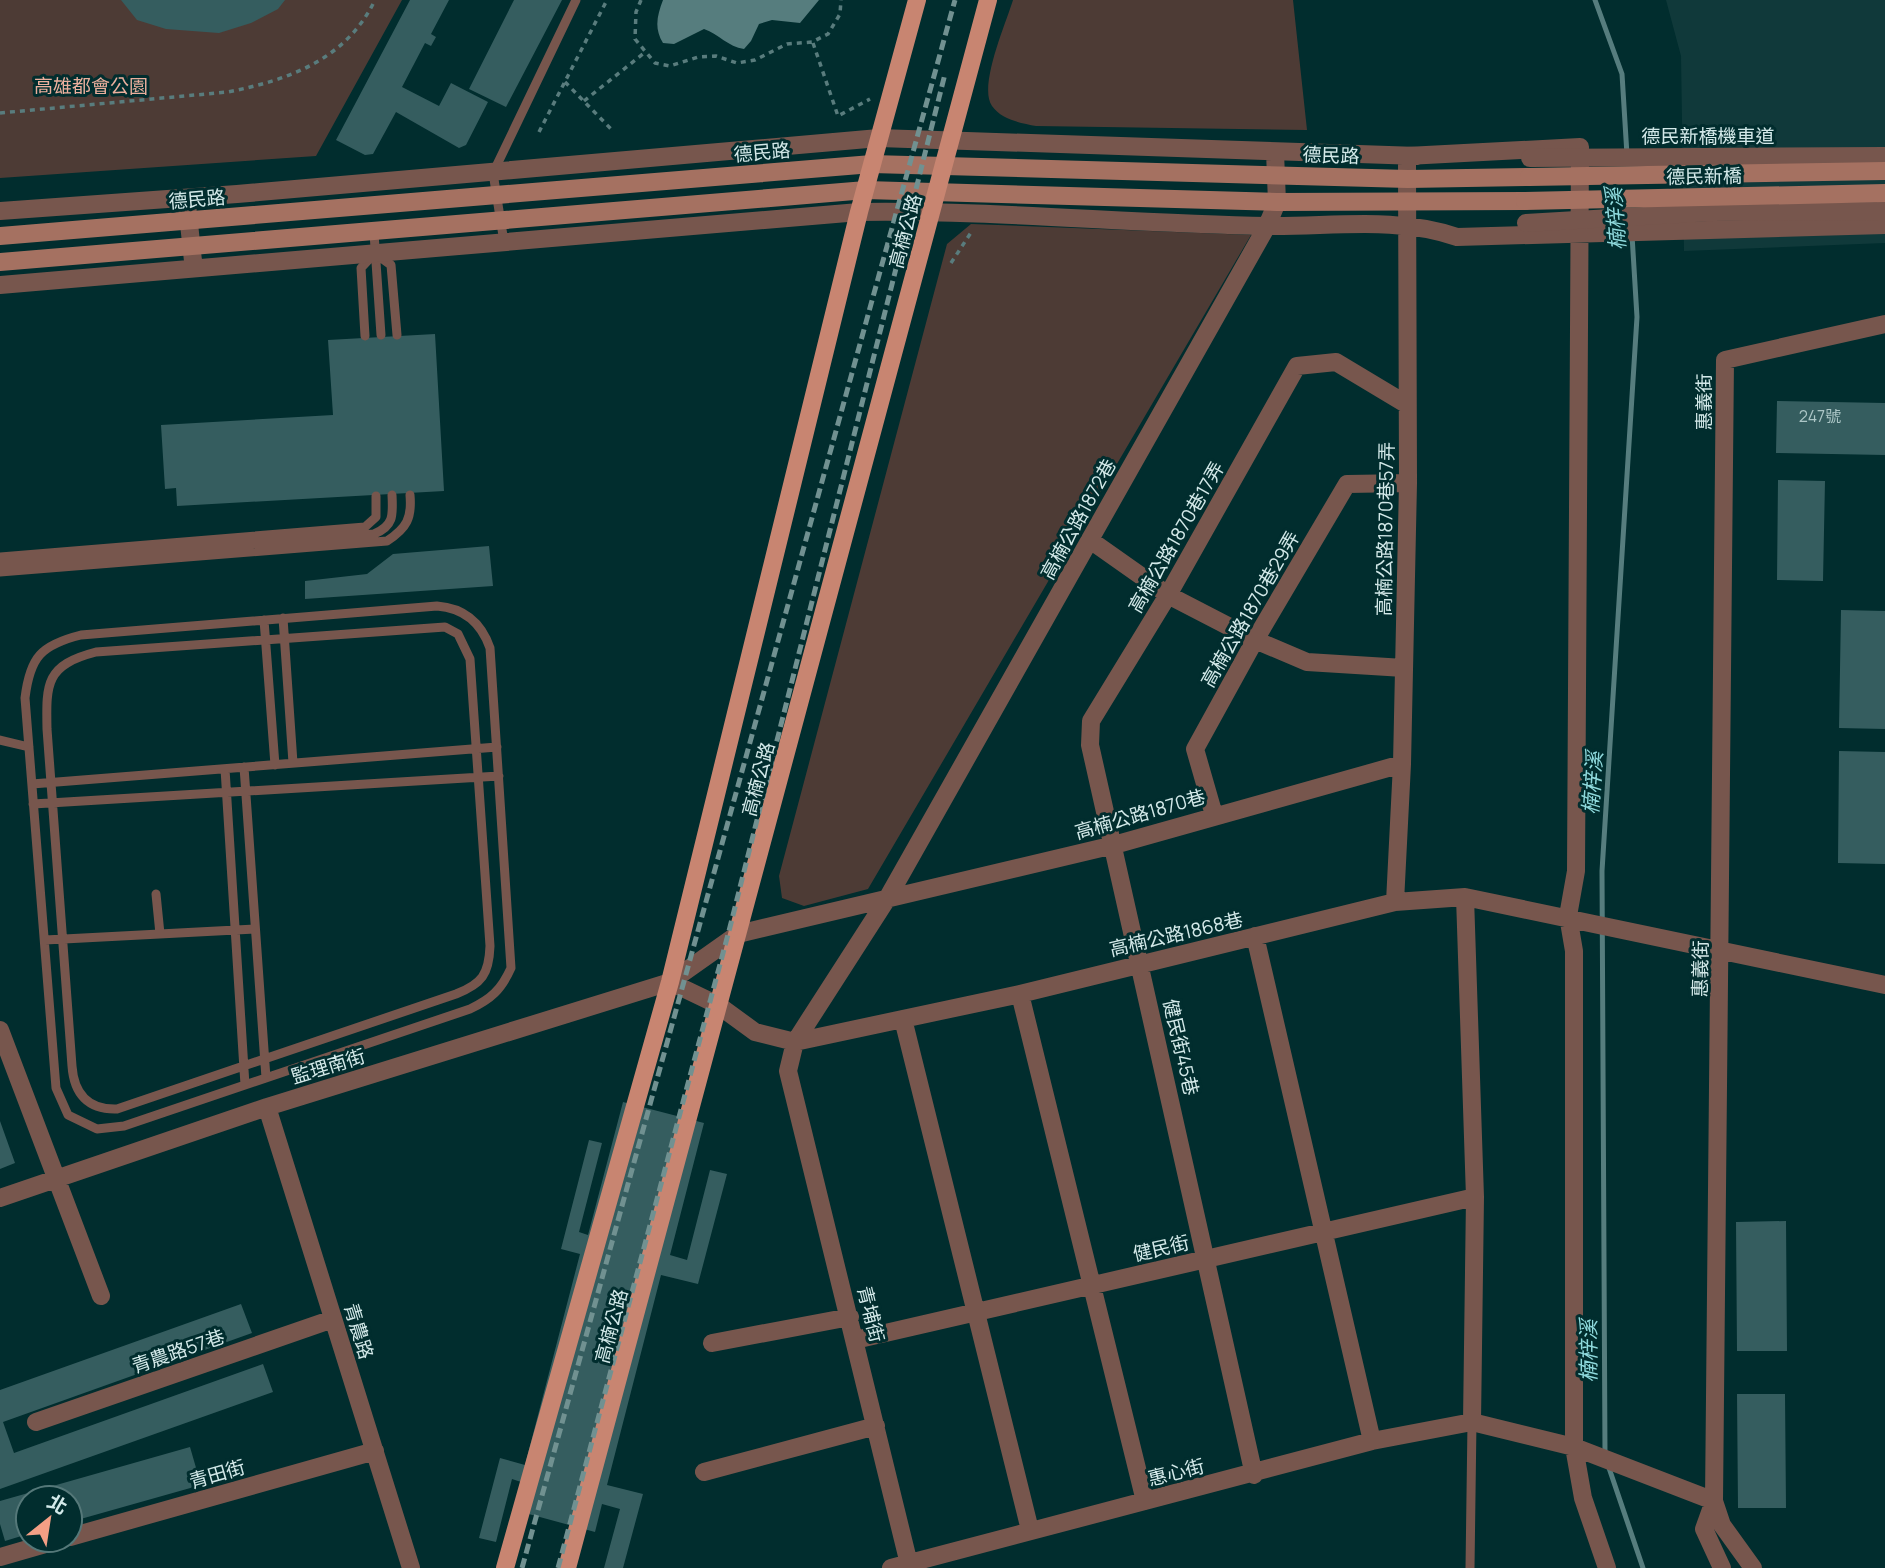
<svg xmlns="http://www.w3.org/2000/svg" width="1885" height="1568" font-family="Manrope,'Noto Sans TC',sans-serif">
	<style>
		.built { fill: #10393a }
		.green { fill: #4d3b35 }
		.water { fill: #567d7e }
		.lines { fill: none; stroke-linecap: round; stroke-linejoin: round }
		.stream { stroke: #567d7e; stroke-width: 5 }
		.building { fill: #355d5f }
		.path { stroke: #597c7d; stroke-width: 3.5; stroke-dasharray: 5 5; stroke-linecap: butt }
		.lane { stroke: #77564d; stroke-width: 9 }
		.street { stroke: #77564d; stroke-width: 18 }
		.secondary { stroke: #a57161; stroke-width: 18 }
		.primary { stroke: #c88571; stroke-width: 18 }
		.rail { stroke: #719191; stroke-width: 5; stroke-dasharray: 10 5; stroke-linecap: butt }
		.street-bridge { stroke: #77564d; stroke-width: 18 }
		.secondary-bridge { stroke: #a57161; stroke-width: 18 }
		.labels { text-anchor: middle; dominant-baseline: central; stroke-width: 6; stroke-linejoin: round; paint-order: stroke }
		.number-label { font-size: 16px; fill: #acc6c6 }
		.park-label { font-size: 19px; fill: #ebaf9d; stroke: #012d2e }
		.street-label { font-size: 19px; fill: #d3e9e9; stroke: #012d2e }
		.water-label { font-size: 21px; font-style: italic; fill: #8fdadd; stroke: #012d2e }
	</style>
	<rect width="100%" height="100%" fill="#012d2e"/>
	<!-- built -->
	<path class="built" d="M1666,0H1885V243L1684,251L1681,56Z"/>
	<!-- green -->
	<path class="green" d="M0,0H402L316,156L0,178Z
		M1013,0H1293L1307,130L1036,126C1021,123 1002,120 992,106C978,87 1006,23 1013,0Z
		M971,224L1251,235L868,889L804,906L782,898L779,876L947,244Z"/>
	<!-- water -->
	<path class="water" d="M663,0H819L800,23L772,20L759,24L751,41L744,49C728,47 719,34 704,29L674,44L663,43C654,28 657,16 663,0Z"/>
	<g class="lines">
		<!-- stream -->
		<path class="stream" d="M1595,0L1622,74L1627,155
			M1605,1455L1602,871L1637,317L1632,235
			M1608,1465L1643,1568"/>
	</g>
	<!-- building -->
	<path class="building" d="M121,0H285L278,9L251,23L219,33L166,29L137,20Z
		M410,0H449L431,34L436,37L431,46L425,43L402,87L439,106L451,83L488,102L466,145L459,148L396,112L373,154L365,155L336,140Z
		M514,0H562L506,107L469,89Z
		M435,334L444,491L177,506L176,488L165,489L161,425L333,415L328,340Z
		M1777,401L1885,403V455L1776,453Z
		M1778,480L1825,481L1823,581L1777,580Z
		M489,546L493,586L305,599V581L367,574L393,554Z
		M1841,610L1885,611V729L1839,728Z
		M1839,751L1885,752V864L1838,863Z
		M623,1102L704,1123L670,1255L687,1260L710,1170L727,1174L698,1284L661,1275L607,1485L643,1494L623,1568H604L620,1509L602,1504L595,1532L514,1510L521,1482L512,1479L496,1542L479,1538L500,1458L525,1465L580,1254L561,1249L589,1140L602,1143L579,1232L588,1235Z
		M0,1121L15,1163L0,1169Z
		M1786,1221L1787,1351H1737L1736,1222Z
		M241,1304L252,1333L3,1422L14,1453L263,1364L273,1392L0,1489V1390Z
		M1737,1394H1785L1786,1508H1738Z
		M190,1447L201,1485L70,1522V1498H28V1534L5,1541L0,1524V1501Z"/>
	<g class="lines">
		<!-- path -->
		<path class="path" d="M641,0L636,12L635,39L655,63L670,66L698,57L716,56L737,63L755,60L787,44L812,42L828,34L840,14L841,0
			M813,43L838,116L870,99
			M565,82L613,131
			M584,101L644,53
			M0,113L228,92C288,80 346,60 375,0
			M539,132L607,0
			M951,263L972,231"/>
		<!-- lane -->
		<path class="lane" d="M374,233L381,335
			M504,242L493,173L576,0
			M376,254L391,265L397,335
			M365,336L361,268L374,254
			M0,557L365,527L376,517V496
			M0,565L374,534C394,526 393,515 392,495
			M0,572L387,541C407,528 412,518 410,495
			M437,606C463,608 481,622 490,648L511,968C501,990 491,999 470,1009L124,1126L97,1129L68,1115L56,1088L25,698C30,657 41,645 81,635Z
			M283,618L293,763
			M264,620L275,765
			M445,627L458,634L470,659L490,946C489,974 482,984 456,994L117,1109C88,1110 74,1094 72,1066L47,729C46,683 46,665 96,652Z
			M0,740L29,747
			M244,767L266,1078
			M225,769L245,1085
			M32,784L497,747
			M33,804L499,776
			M156,894L160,934
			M45,940L255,929
			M1470,1568L1472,1422"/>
		<!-- street -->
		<path class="street" d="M1407,156L1580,147L1576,871L1568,916L1574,951V1447L1583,1498L1607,1568
			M187,205L193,261
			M0,211L237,194L879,138L1418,156
			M0,285L859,212C996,210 1131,224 1268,226C1330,227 1398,216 1457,237L1885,225
			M1090,540L1168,595L1255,640L1307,662L1404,668
			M1214,815L1195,749L1255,640L1347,484L1408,483
			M1465,897L1475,1197L1472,1422
			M1395,902L1402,764L1408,483L1407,164
			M1255,936L1372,1441
			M670,982L718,1005L755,1032L795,1042L1020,994L1395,902L1465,897L1885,985
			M1020,994L1145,1501
			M903,1019L1030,1530
			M0,1030L101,1296
			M267,1107L411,1568
			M0,1198L267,1107L670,982L738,934L1114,845L1402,764
			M855,1340L1475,1197
			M712,1343L850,1317
			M36,1422L333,1319
			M704,1472L876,1426
			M1254,1475L1090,745L1091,721L1168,595L1297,366L1336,362L1406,404
			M70,1537L375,1451
			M0,1557L59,1540
			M891,1568L1372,1441L1472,1422L1574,1447L1714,1501L1704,1529L1722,1568
			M910,1568L788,1071L795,1042L887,899L1267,226L1277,202L1275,152
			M1753,1568L1722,1525L1714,1501L1725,360L1885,324"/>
		<!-- secondary -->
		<path class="secondary" d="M0,236L872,164L1408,179L1529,177
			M0,262L866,190L1277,202L1525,201"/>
		<!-- primary -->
		<path class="primary" d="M505,1568L670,982L859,212L917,0
			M567,1568L988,0"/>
		<!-- rail -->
		<path class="rail" d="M522,1568L955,0
			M558,1568L730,927L945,74"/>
		<!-- street-bridge -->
		<path class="street-bridge" d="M1530,158L1885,156
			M1526,223L1712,212L1885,211"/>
		<!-- secondary-bridge -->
		<path class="secondary-bridge" d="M1529,177L1885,171
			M1525,201L1885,193"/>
	</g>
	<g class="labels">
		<!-- number labels -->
		<g class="number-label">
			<text x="1820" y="416">247號</text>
		</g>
		<!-- park labels -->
		<g class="park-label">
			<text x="91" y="86">高雄都會公園</text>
		</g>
		<!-- street labels -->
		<g class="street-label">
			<text x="1708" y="136">德民新橋機車道</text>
			<text transform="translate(762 152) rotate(-5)">德民路</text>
			<text transform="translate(1331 155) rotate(2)">德民路</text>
			<text transform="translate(1704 176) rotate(-1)">德民新橋</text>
			<text transform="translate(197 199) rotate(-5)">德民路</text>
			<text transform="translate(905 231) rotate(-75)">高楠公路</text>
			<text transform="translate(1704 402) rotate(-90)">惠義街</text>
			<text transform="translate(1078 519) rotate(-61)">高楠公路1872巷</text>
			<text transform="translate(1385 529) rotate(-89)">高楠公路1870巷57弄</text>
			<text transform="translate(1176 537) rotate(-60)">高楠公路1870巷17弄</text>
			<text transform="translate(1250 609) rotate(-60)">高楠公路1870巷29弄</text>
			<text transform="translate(758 779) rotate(-75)">高楠公路</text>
			<text transform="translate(1140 814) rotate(-16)">高楠公路1870巷</text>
			<text transform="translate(1176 934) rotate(-13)">高楠公路1868巷</text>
			<text transform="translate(1700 969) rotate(-89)">惠義街</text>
			<text transform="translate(1181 1047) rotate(77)">健民街45巷</text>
			<text transform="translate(328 1066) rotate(-17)">監理南街</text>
			<text transform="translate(1161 1248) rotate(-13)">健民街</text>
			<text transform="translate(871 1314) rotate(76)">青埔街</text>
			<text transform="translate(611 1326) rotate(-75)">高楠公路</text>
			<text transform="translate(359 1331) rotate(73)">青農路</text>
			<text transform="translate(178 1351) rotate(-19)">青農路57巷</text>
			<text transform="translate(1176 1472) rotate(-14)">惠心街</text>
			<text transform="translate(217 1474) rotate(-16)">青田街</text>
		</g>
		<!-- water labels -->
		<g class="water-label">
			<text transform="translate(1615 219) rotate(-94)">楠梓溪</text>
			<text transform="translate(1592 783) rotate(-86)">楠梓溪</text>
			<text transform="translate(1588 1351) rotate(-90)">楠梓溪</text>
		</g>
	</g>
	<!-- north arrow -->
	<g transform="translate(49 1519) rotate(30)"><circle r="33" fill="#012d2e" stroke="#557879" stroke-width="2"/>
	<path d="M0-5L12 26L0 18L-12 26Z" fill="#f39f85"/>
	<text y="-10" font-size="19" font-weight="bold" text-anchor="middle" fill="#d3e9e9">北</text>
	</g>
</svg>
